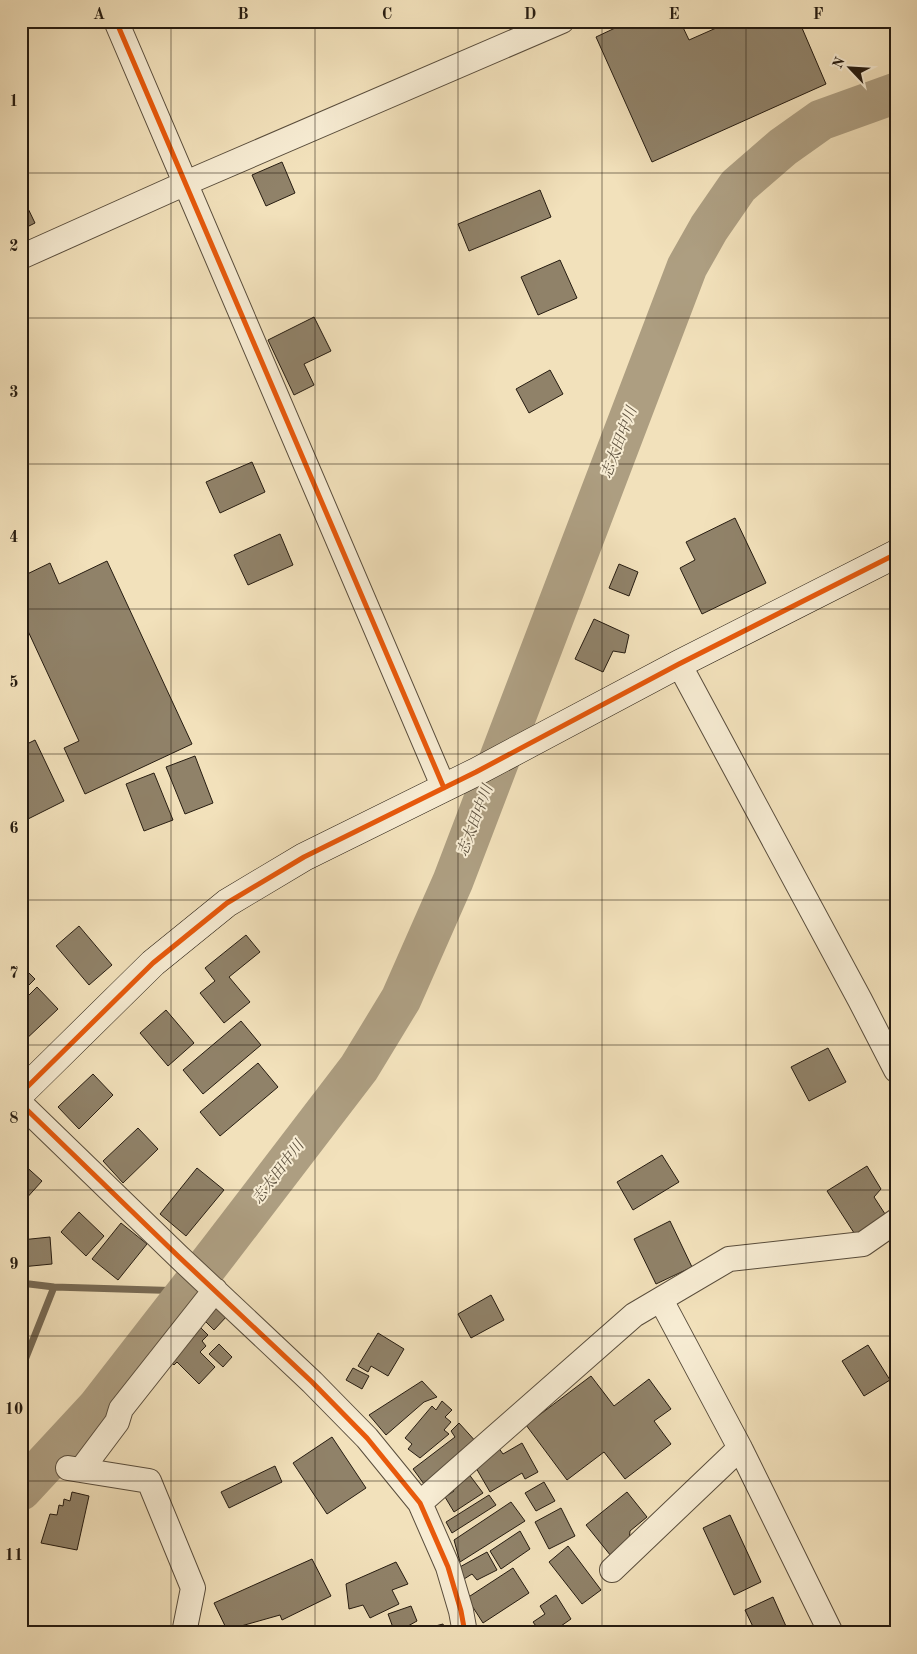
<svg xmlns="http://www.w3.org/2000/svg" width="917" height="1654" font-family="'Old Standard TT','Noto Serif JP',serif">
	<style>
		.lines { fill: none; stroke-linecap: round; stroke-linejoin: round }
		.stream { stroke: #776a54; stroke-width: 7 }
		.river { stroke: #ad9e81; stroke-width: 41 }
		.building { fill: #908269; stroke: #261c11 }
		.street-casing { stroke: #594d3c; stroke-width: 26 }
		.secondary-casing { stroke: #261c11; stroke-width: 29 }
		.street { stroke: #f7ecd3; stroke-width: 24 }
		.secondary { stroke: #f7ecd3; stroke-width: 28 }
		.cycleway-casing { stroke: #f7ecd3; stroke-width: 8 }
		.cycleway { stroke: #e8590c; stroke-width: 5 }
		.grid { fill: none; stroke: #261c11; stroke-width: 1; stroke-opacity: 0.55 }
		.labels { text-anchor: middle; dominant-baseline: central; stroke-width: 4; stroke-linejoin: round; paint-order: stroke }
		.water-label { font-size: 15px; font-style: italic; fill: #5c503e; stroke: #f7ecd3 }
		.neatline { fill: none; stroke: #261c11; stroke-width: 2 }
		.grid-label { font-size: 16px; text-anchor: middle; font-weight: bold; fill: #261c11 }
	</style>
	<rect width="100%" height="100%" fill="#f2e1bb"/>
	<filter id="stains"><feTurbulence type="fractalNoise" baseFrequency=".004" numOctaves="4"/><feColorMatrix values="0 0 0 0 .2 0 0 0 0 .09 0 0 0 0 .02 0 0 0 .5 -.17"/></filter>
	<radialGradient id="worn" r=".72"><stop offset=".6" stop-color="#630" stop-opacity="0"/><stop offset="1" stop-color="#630" stop-opacity=".3"/></radialGradient>
	<g class="lines">
		<!-- stream -->
		<path class="stream" d="M21,1283L54,1287L187,1291
			M21,1370L54,1287"/>
		<!-- river -->
		<path class="river" d="M21,1490L97,1408L219,1251L359,1068L401,999L453,881L687,267L709,228L738,186L783,147L821,120L896,93"/>
	</g>
	<!-- building -->
	<path class="building" d="M630,21H680L689,40L732,21H799L826,84L652,162L596,37Z
		M282,162L295,193L266,206L252,175Z
		M540,190L551,217L469,251L458,224Z
		M21,194L35,223L21,230Z
		M560,260L577,298L538,315L521,277Z
		M314,317L331,351L304,364L314,385L294,395L268,340Z
		M550,370L563,394L529,413L516,389Z
		M252,462L265,492L220,513L206,482Z
		M735,518L766,583L702,614L680,568L695,560L686,542Z
		M280,534L293,565L248,585L234,555Z
		M107,561L192,744L85,794L64,748L79,741L21,616V577L50,563L59,584Z
		M619,564L638,572L629,596L609,588Z
		M594,619L629,635L625,653L613,651L603,672L575,659Z
		M35,740L64,801L24,821L21,815V747Z
		M195,756L213,803L185,814L166,767Z
		M154,773L173,820L144,831L126,784Z
		M79,926L112,965L89,985L56,946Z
		M246,935L260,952L229,977L250,1002L224,1023L200,993L215,981L205,968Z
		M21,965L35,979L21,993Z
		M37,987L58,1009L23,1042L21,1040V1003Z
		M166,1010L194,1043L168,1066L140,1033Z
		M241,1021L261,1045L203,1094L183,1070Z
		M828,1048L846,1082L809,1101L791,1067Z
		M258,1063L278,1087L220,1136L200,1112Z
		M93,1074L113,1095L79,1129L58,1107Z
		M138,1128L158,1149L123,1183L103,1161Z
		M662,1155L679,1182L633,1210L617,1182Z
		M21,1162L42,1181L24,1201L21,1198Z
		M867,1166L881,1189L874,1197L887,1217L856,1236L827,1191Z
		M197,1168L224,1190L186,1236L160,1214Z
		M79,1212L104,1236L86,1256L61,1232Z
		M670,1221L692,1267L656,1284L634,1239Z
		M121,1223L147,1244L118,1280L92,1259Z
		M50,1237L52,1264L21,1267V1240Z
		M491,1295L504,1320L471,1338L458,1314Z
		M213,1303L227,1316L214,1330L200,1316Z
		M197,1324L208,1335L202,1341L206,1346L200,1352L215,1367L199,1384L177,1362L174,1365L166,1357Z
		M378,1333L404,1349L388,1376L371,1366L368,1372L358,1366Z
		M219,1344L232,1357L223,1367L209,1354Z
		M868,1345L890,1380L864,1396L842,1361Z
		M353,1368L369,1376L362,1389L346,1380Z
		M591,1376L614,1406L649,1379L671,1409L654,1421L671,1444L625,1479L604,1452L567,1480L526,1425Z
		M422,1381L437,1397L424,1402L386,1435L369,1415Z
		M442,1401L452,1410L445,1417L451,1422L444,1430L449,1434L420,1458L408,1449L412,1444L405,1438L432,1406L436,1410Z
		M459,1423L478,1444L424,1484L413,1469L455,1437L451,1431Z
		M332,1437L366,1488L327,1514L293,1463Z
		M522,1443L538,1472L525,1479L522,1473L490,1492L472,1461L498,1447L503,1454Z
		M275,1466L282,1482L229,1508L221,1492Z
		M468,1473L483,1493L454,1512L445,1497L454,1491L450,1486Z
		M544,1482L555,1501L536,1511L525,1493Z
		M72,1492L89,1496L77,1550L41,1543L50,1514L57,1515L59,1505L63,1506L64,1499L70,1501Z
		M627,1492L647,1517L630,1531L629,1541L611,1556L586,1525Z
		M489,1495L496,1505L452,1533L446,1522Z
		M511,1502L525,1521L460,1562L454,1540Z
		M561,1508L575,1536L549,1549L535,1522Z
		M730,1515L761,1582L734,1595L703,1528Z
		M520,1531L530,1549L501,1569L490,1551Z
		M568,1546L601,1590L582,1604L549,1562Z
		M487,1552L497,1570L477,1580L472,1574L464,1579L458,1568Z
		M312,1559L331,1596L282,1620L280,1615L227,1630L214,1603Z
		M396,1562L408,1584L392,1590L399,1604L370,1618L363,1605L349,1609L346,1584Z
		M513,1568L529,1593L483,1623L467,1598Z
		M556,1595L571,1619L551,1633H541L533,1622L545,1614L540,1606Z
		M773,1597L789,1633H756L745,1610Z
		M411,1606L417,1621L408,1626L409,1632L395,1633L388,1614Z
		M443,1624L446,1633H421L420,1630Z
		M307,1626L314,1633H302Z"/>
	<g class="lines">
		<defs>
			<path id="street" d="M116,21L444,788
				M21,257L186,183L562,21
				M679,664L860,1000L896,1070
				M21,1104L178,1256L312,1382L367,1438L420,1503L448,1567L461,1611L465,1633
				M661,1300L740,1448L831,1633
				M68,1468L149,1481L193,1588L184,1633
				M81,1470L117,1422L121,1409L215,1290
				M420,1503L634,1315L729,1259L863,1244L896,1221
				M612,1570L740,1448"/>
			<path id="secondary" d="M21,1093L153,963L227,903L304,857L476,772L679,664L896,554"/>
		</defs>
		<!-- street casing -->
		<use href="#street" class="street-casing"/>
		<!-- secondary casing -->
		<use href="#secondary" class="secondary-casing"/>
		<!-- street -->
		<use href="#street" class="street"/>
		<!-- secondary -->
		<use href="#secondary" class="secondary"/>
		<defs>
			<path id="cycleway" d="M116,21L444,788
				M21,1093L153,963L227,903L304,857L476,772L679,664L896,554
				M21,1104L178,1256L312,1382L367,1438L420,1503L448,1567L461,1611L465,1633"/>
		</defs>
		<!-- cycleway casing -->
		<use href="#cycleway" class="cycleway-casing"/>
		<!-- cycleway -->
		<use href="#cycleway" class="cycleway"/>
	</g>
	<!-- grid -->
	<path class="grid" d="M171,21V1633M315,21V1633M458,21V1633M602,21V1633M746,21V1633M21,173H896M21,318H896M21,464H896M21,609H896M21,754H896M21,900H896M21,1045H896M21,1190H896M21,1336H896M21,1481H896"/>
	<g class="labels">
		<!-- water labels -->
		<g class="water-label">
			<text transform="translate(620 443) rotate(-69)">志太田中川</text>
			<text transform="translate(476 821) rotate(-69)">志太田中川</text>
			<text transform="translate(279 1173) rotate(-53)">志太田中川</text>
		</g>
	</g>
	<!-- margin -->
	<rect width="917" height="1654" fill="none" stroke="#f2e1bb" stroke-width="55"/>
	<!-- north arrow -->
	<g transform="translate(850 68) rotate(295)" stroke="#f7ecd3" stroke-width="4" paint-order="stroke">
	<path d="M0-4L9 19L0 12L-9 19Z" fill="#261c11"/>
	<text y="-8" font-size="14" font-weight="bold" text-anchor="middle" fill="#261c11">N</text>
	</g>
	<rect x="28" y="28" width="862" height="1598" class="neatline"/>
	<g class="grid-label">
		<text x="99" y="19">A</text>
		<text x="243" y="19">B</text>
		<text x="387" y="19">C</text>
		<text x="530" y="19">D</text>
		<text x="674" y="19">E</text>
		<text x="818" y="19">F</text>
		<text x="14" y="106">1</text>
		<text x="14" y="251">2</text>
		<text x="14" y="397">3</text>
		<text x="14" y="542">4</text>
		<text x="14" y="687">5</text>
		<text x="14" y="833">6</text>
		<text x="14" y="978">7</text>
		<text x="14" y="1123">8</text>
		<text x="14" y="1269">9</text>
		<text x="14" y="1414">10</text>
		<text x="14" y="1560">11</text>
	</g>
	<rect width="100%" height="100%" filter="url(#stains)"/>
	<rect width="100%" height="100%" fill="url(#worn)"/>
</svg>
